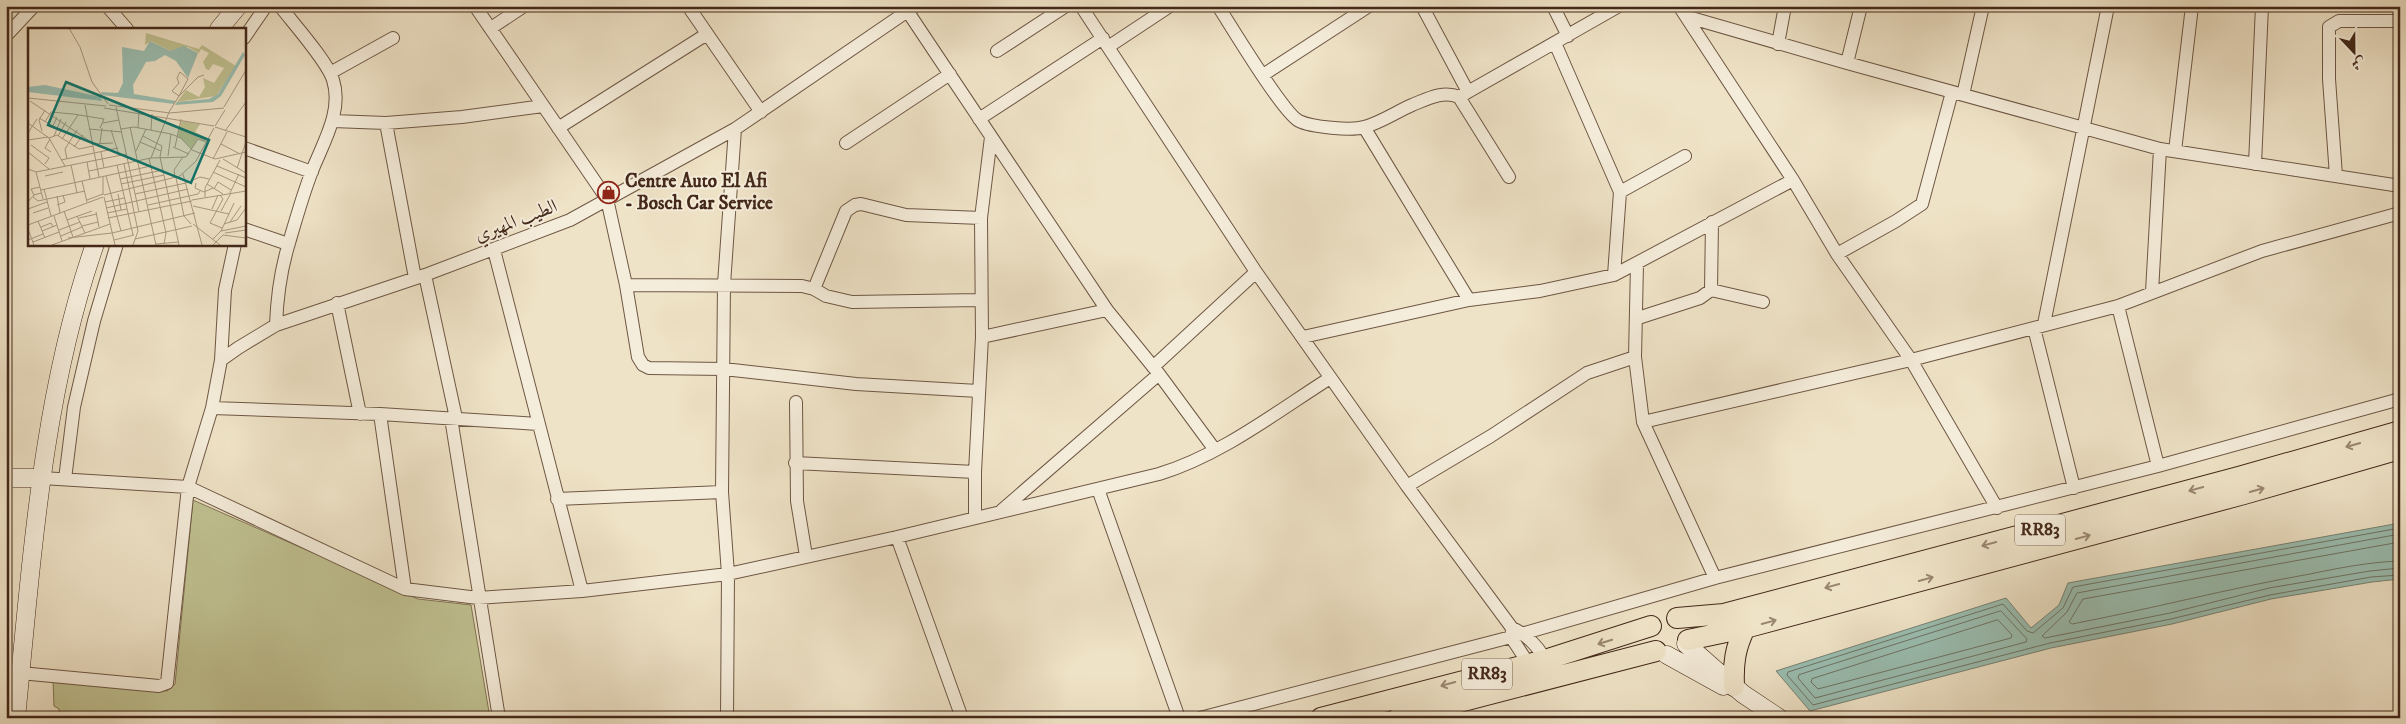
<svg xmlns="http://www.w3.org/2000/svg" width="2406" height="724" font-family="'IM FELL DW Pica',Amiri,serif">
	<style>
		.green { fill: #c0c191; stroke: #827455 }
		.water { fill: #9abeb1; stroke: #778274 }
		.lines { fill: none; stroke-linecap: round; stroke-linejoin: round }
		.shore { stroke: #6e7365; stroke-width: 1 }
		.street-casing { stroke: #6e5744; stroke-width: 14 }
		.secondary-casing { stroke: #432819; stroke-width: 19 }
		.primary-casing { stroke: #432819; stroke-width: 22 }
		.street { stroke: #f5eddb; stroke-width: 12 }
		.secondary { stroke: #f5eddb; stroke-width: 18 }
		.primary { stroke: #efe3c7; stroke-width: 20 }
		.oneway { stroke: #998670 }
		.labels { text-anchor: middle; dominant-baseline: central; stroke-width: 4; stroke-linejoin: round; paint-order: stroke }
		.shield { fill: #f5eddb; stroke: #786353; stroke-width: 1 }
		.shield-label { font-size: 18px; font-weight: bold; fill: #432819 }
		.poi-label { font-size: 19px; font-weight: bold; fill: #432819; stroke: #f5eddb; text-anchor: start }
		.street-label { font-size: 19px; fill: #432819; stroke: #f5eddb }
		.inset-road { fill: none; stroke: #aa9881; stroke-width: 1 }
		.view { fill: #0f766e; fill-opacity: 0.15; stroke: #0f766e; stroke-width: 2.5 }
		.inset-edge { fill: none; stroke: #432819; stroke-width: 2.5 }
	</style>
	<rect width="100%" height="100%" fill="#efe3c7"/>
	<filter id="stains"><feTurbulence type="fractalNoise" baseFrequency=".004" numOctaves="4"/><feColorMatrix values="0 0 0 0 .2 0 0 0 0 .09 0 0 0 0 .02 0 0 0 .5 -.17"/></filter>
	<radialGradient id="worn" r=".72"><stop offset=".6" stop-color="#630" stop-opacity="0"/><stop offset="1" stop-color="#630" stop-opacity=".3"/></radialGradient>
	<!-- green -->
	<path class="green" d="M193,500L418,599L471,605L490,718H59V709L54,706L53,680L167,691L175,684Z"/>
	<!-- water -->
	<path class="water" d="M2400,523V579L2372,582L2271,599L2172,624L2051,648L1810,711L1776,671L2006,598L2031,628L2059,605L2068,583Z"/>
	<g class="lines">
		<!-- shore -->
		<path class="shore" d="M2400,528L2073,587L2063,608L2033,633L2027,631L2003,604L1788,672L1787,675L1813,705L2050,643L2171,619L2270,595L2371,577L2400,575
			M2400,534L2077,593L2067,612L2042,636L2045,638L2170,613L2269,588L2370,571L2400,568
			M2400,542L2083,599L2069,622L2072,624C2151,609 2230,588 2310,574C2339,568 2369,562 2400,561
			M2001,611L2027,639L2026,642L1815,698L1798,678L1799,675Z
			M1998,620L2012,635L2011,638L1818,689L1811,682L1812,679Z"/>
		<defs>
			<path id="street" d="M107,6L127,29
				M475,6L607,199L626,285L638,357L643,365L649,368L724,369L856,384L978,391
				M688,6L761,112
				M904,6L1107,310L1159,374L1215,450
				M1081,6L1256,272L1407,486L1512,628C1526,634 1543,650 1547,666
				M1218,6C1231,26 1283,113 1299,121C1311,127 1352,131 1364,127C1380,123 1396,112 1412,105C1427,99 1443,90 1459,97L1619,6
				M1422,6L1468,92
				M1553,6L1568,36
				M1679,6L1793,180L1837,254L1911,360L1997,508
				M1688,17L1847,63L2160,149L2400,186
				M491,28L524,6
				M6,36L34,6
				M244,38L266,6
				M1555,43L1620,192L1614,275
				M1778,44L1785,6
				M1108,47L1170,6
				M997,51L1066,6
				M1847,63L1861,6
				M330,73L393,38
				M1263,75L1369,6
				M1963,95L1983,6
				M1459,97L1509,177
				M979,119L1103,38
				M333,121L386,123L462,117L543,106
				M386,123L415,278
				M1364,127L1469,300
				M558,128L707,34
				M846,143L950,74
				M244,148L312,172
				M2175,151L2192,6
				M2255,164L2262,6
				M2336,176L2329,79V27L2339,21H2400
				M1620,192L1685,156
				M244,229L288,244
				M494,250L582,591
				M1837,254L1896,221L1922,204L1952,92
				M1637,264L1635,357L1643,422L1911,360L2118,306L2262,251L2400,213
				M425,275L456,418
				M626,285L802,286L814,289L826,296L852,302L980,300
				M814,289L846,211L855,205L861,204L906,215L981,218
				M1711,290L1763,302
				M2152,292L2160,149
				M337,303L360,414
				M2118,306L2158,466
				M1638,318L1700,298L1711,290L1712,222
				M2044,324L2108,6
				M276,325C277,298 281,269 289,243C296,219 303,194 312,171C323,143 343,111 333,80C328,62 293,23 280,6
				M2034,328L2074,488
				M982,337L1107,310
				M1303,337L1469,300L1540,291L1614,275L1793,180
				M221,360L225,290L235,244
				M1153,367L1256,272
				M796,402L797,501L806,556
				M212,408L380,414L538,424
				M380,414L405,589
				M451,418L499,718
				M1643,422L1715,578
				M795,463L975,472
				M42,478L188,487L405,589L478,598L582,591L728,574L897,537L1159,474C1221,455 1275,413 1330,378
				M65,479L74,407L94,321L117,244
				M1407,486L1491,436L1587,373L1635,357
				M1098,489L1179,718
				M557,499L722,492
				M1002,510L1159,374
				M975,517V472L982,337L981,218L991,137
				M897,537L962,718
				M1512,630L1511,637L1528,663L1530,670
				M20,673L159,686L167,683L188,487L212,408L221,360L238,348L276,325L425,275L570,220L735,129L915,6
				M727,718L728,574L722,492L724,284L735,129
				M1200,718L1511,637L1715,578L2158,466L2400,399"/>
			<path id="secondary" d="M219,29L238,6
				M6,478H42
				M1686,644L1743,694L1779,718
				M1667,655L1723,686
				M16,718C32,559 42,395 95,244"/>
			<path id="primary" d="M1677,618L1724,614L2239,477L2400,431
				M1688,640L1745,628L2244,494L2400,449
				M1734,686C1733,664 1735,648 1745,628
				M1321,718L1545,660L1651,626
				M1398,718L1656,651"/>
		</defs>
		<!-- street casing -->
		<use href="#street" class="street-casing"/>
		<!-- secondary casing -->
		<use href="#secondary" class="secondary-casing"/>
		<!-- primary casing -->
		<use href="#primary" class="primary-casing"/>
		<!-- street -->
		<use href="#street" class="street"/>
		<!-- secondary -->
		<use href="#secondary" class="secondary"/>
		<!-- primary -->
		<use href="#primary" class="primary"/>
	</g>
	<!-- one-way arrows -->
	<defs><path id="oneway-shaft" d="M-6 0H5M1.5-3L5.5 0L1.5 3" fill="none" stroke-width="1.6" stroke-linecap="round" stroke-linejoin="round" transform="scale(1.25)"/></defs>
	<g class="oneway">
		<use href="#oneway-shaft" transform="translate(2353 445) rotate(164)"/>
		<use href="#oneway-shaft" transform="translate(2196 489) rotate(165)"/>
		<use href="#oneway-shaft" transform="translate(2257 490) rotate(-16)"/>
		<use href="#oneway-shaft" transform="translate(2083 537) rotate(-15)"/>
		<use href="#oneway-shaft" transform="translate(1989 544) rotate(165)"/>
		<use href="#oneway-shaft" transform="translate(1926 579) rotate(-15)"/>
		<use href="#oneway-shaft" transform="translate(1832 586) rotate(165)"/>
		<use href="#oneway-shaft" transform="translate(1769 622) rotate(-15)"/>
		<use href="#oneway-shaft" transform="translate(1605 642) rotate(163)"/>
		<use href="#oneway-shaft" transform="translate(1448 684) rotate(165)"/>
	</g>
	<!-- icons -->
	<defs>
		<symbol id="shop-ring" viewBox="-11 -11 22 22"><circle r="9.5" fill="#f5eddb" stroke="#8f2418" stroke-width="1.5"/><path d="M-5-2.5h2.3a2.7 3.5 0 0 1 5.4 0H5L5.5 6h-11ZM-1.5-2.5h3a1.5 2.3 0 0 0-3 0Z" fill="#8f2418"/></symbol>
	</defs>
	<g fill-rule="evenodd">
		<use href="#shop-ring" x="596" y="180" width="25" height="25"/>
	</g>
	<g class="labels">
		<!-- shield labels -->
		<g class="shield">
			<rect x="2015" y="514.5" width="50" height="31" rx="4"/>
			<rect x="1462" y="658.5" width="50" height="31" rx="4"/>
		</g>
		<g class="shield-label">
			<text x="2040" y="530">RR83</text>
			<text x="1487" y="674">RR83</text>
		</g>
		<!-- poi labels -->
		<g class="poi-label">
			<text x="625" y="181">Centre Auto El Afi<tspan x="625" dy="22">- Bosch Car Service</tspan></text>
		</g>
		<!-- street labels -->
		<g class="street-label">
			<text transform="translate(516 221) rotate(-21)">الطيب المهيري</text>
		</g>
	</g>
	<!-- overview -->
	<g transform="translate(28 28)">
		<rect width="218" height="218" fill="#efe3c7"/>
		<path d="M118,5L171,21L174,17L208,38L188,68L149,74L158,62L171,69L177,59L175,50L186,55L196,40L185,36L181,42L178,41L175,34L181,25L173,21L171,25L160,19L142,23L123,13L117,17ZM153,93L172,96L167,104L179,110L177,114L170,110L164,121L150,108Z" fill="#c0c191"/>
		<path d="M122,13L142,23L156,18L170,25L160,50L148,33L137,27L127,33L118,34L105,57L106,66L148,73L146,76L74,67L73,64L90,65L95,55L94,19L116,23ZM215,24L217,27L193,68L185,74L147,77L149,74L181,71L190,66ZM17,57L73,69L74,73L0,64V59Z" fill="#9abeb1"/>
		<path class="inset-road" d="M41,0L52,19L64,54L80,76M0,70L78,78M2,73L63,114M57,77L71,149M81,77L142,85L196,80M88,79L111,184M196,79L218,42M76,80L186,98M11,90L25,98L29,89M17,94L23,84L45,86L76,91L72,100M0,95L21,110L37,138M75,95L91,92M187,98L197,82M102,99L128,217M187,99L218,109M110,100L111,84M61,101L94,104M93,101L106,99L143,106L153,110L164,122L187,131L218,124M83,102L91,127M123,102L124,86M14,103L11,92L17,82M197,103L218,74M0,105L9,91M26,108L33,91M30,108L38,94M115,108L134,118L132,129L151,217M21,110L29,107L51,121L65,118M22,111L17,120L23,124M34,111L50,87M0,112L20,109M112,114L133,123M72,115L74,100M64,116L85,115M193,116L212,126M3,117L21,130L17,136M46,119L55,107M145,119L161,126M147,119L153,91M108,123L118,101M0,124L21,141M73,124L76,140M140,128L143,106M121,130L138,205L136,216M123,130L141,84L151,68L160,51L152,44L149,50L151,55L144,63L151,68L170,49L176,47M39,131L37,121L49,102M185,131L199,104M195,131L218,145M33,132L90,120M59,134L62,151M96,136L110,203L105,217M43,137L49,165M89,137L105,207M189,138L218,150M209,140L218,114M0,141L8,144L99,126M61,143L123,130L158,129L170,111L178,114M8,144L15,171M185,144L218,159M155,146L174,217M17,148L35,144M78,148L93,203M75,149V167M147,149L146,142L155,129M148,150L156,188L163,196M92,151L135,142M54,153L59,174M168,155L167,160L176,164L185,160M93,156L136,147M179,156L195,166M16,161L23,188M186,161L190,154L203,162M13,162L123,138M202,165L211,146M90,166L93,182M107,166L158,155L172,149L181,151M6,167L3,161L12,159M76,167L152,148L168,133L186,100M192,167L195,171L182,195L194,200M29,168L32,185M5,169L10,173L57,163M76,169L87,217M177,169V160L192,132M59,172L75,166M164,172L218,163M0,174L6,167L13,165M77,174L96,170M29,177L37,174L35,167M120,177L170,166L172,163M165,178L201,186M78,180L160,161M0,181L19,174M184,181L190,167M36,183L45,209M193,183L203,165M68,184L71,199M5,185L20,180M79,185L99,181M26,188L34,213M49,188L57,205M51,190L69,186M80,190L164,173M39,192L64,183M10,193L17,210M202,194L213,178M165,196L192,217M196,196L209,192L218,180M0,197L75,169M54,198L70,194M13,199L23,195L25,199M0,201L6,217M31,202L52,194M14,203L29,197M193,203L218,198M197,205L218,202M33,208L54,199M40,210L84,205L167,185M107,211L164,198M185,211L193,203L206,175M0,212L15,206M86,212L106,207M5,214L31,204M128,216L151,214M24,217L82,196M185,217L195,207L218,210"/>
		<path class="view" d="M38,54L181,112L163,155L20,97Z"/>
		<rect width="218" height="218" class="inset-edge"/>
	</g>
	<!-- margin -->
	<rect width="2406" height="724" fill="none" stroke="#efe3c7" stroke-width="25"/>
	<rect x="8" y="8" width="2391" height="709" fill="none" stroke="#432819" stroke-width="2.5"/>
	<rect x="12" y="12" width="2381" height="699" fill="none" stroke="#432819"/>
	<!-- north arrow -->
	<g transform="translate(2354 52) rotate(158)" stroke="#f5eddb" stroke-width="4" paint-order="stroke">
	<path d="M0-4L9 19L0 12L-9 19Z" fill="#432819"/>
	<text y="-8" font-size="14" font-weight="bold" text-anchor="middle" fill="#432819">ش</text>
	</g>
	<rect width="100%" height="100%" filter="url(#stains)"/>
	<rect width="100%" height="100%" fill="url(#worn)"/>
</svg>
